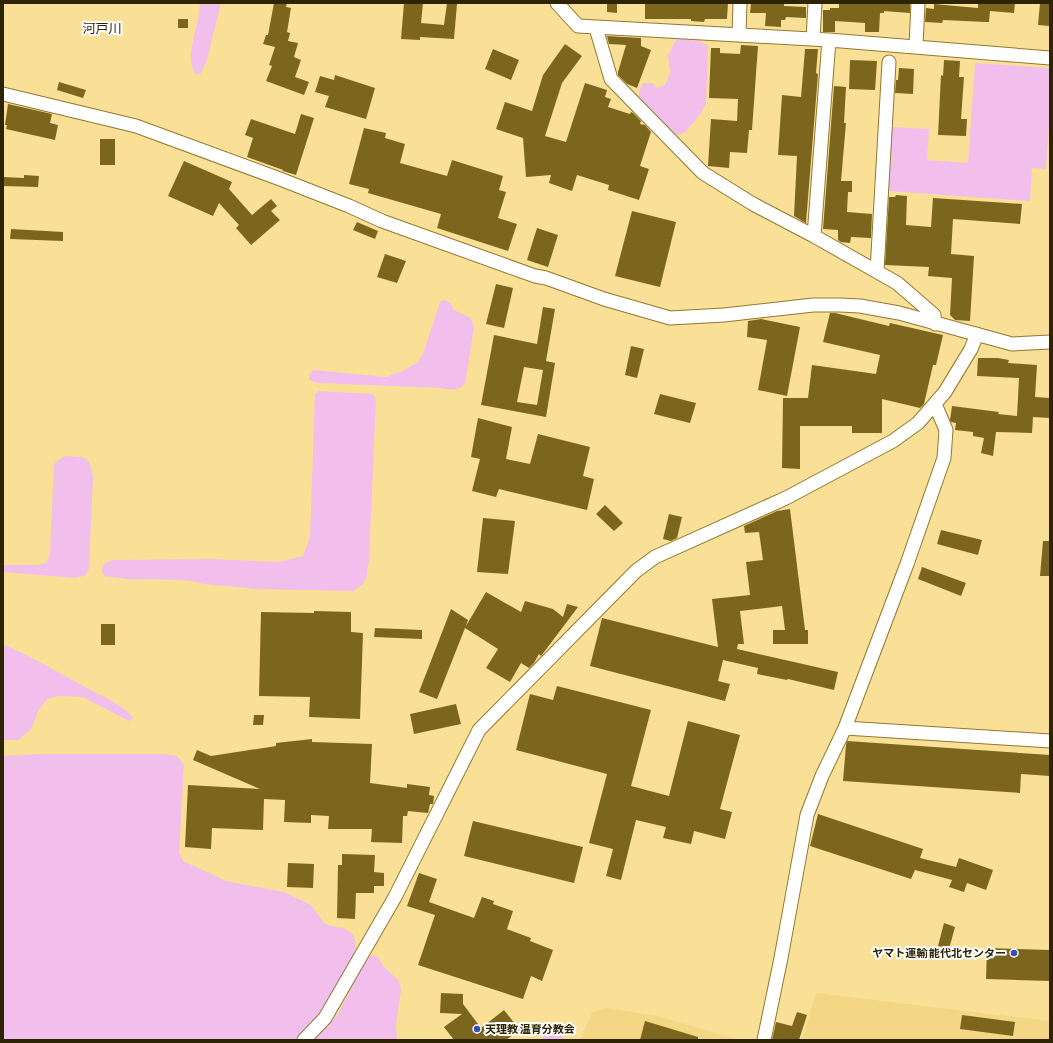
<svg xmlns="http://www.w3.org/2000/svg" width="1053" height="1043" font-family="'Sofia Sans Condensed','Noto Sans JP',sans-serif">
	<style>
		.built { fill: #f3d785 }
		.green { fill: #f2beeb }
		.building { fill: #7c661e; fill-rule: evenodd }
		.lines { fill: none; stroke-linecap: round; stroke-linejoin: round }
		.minor-casing { stroke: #90782e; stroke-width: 15 }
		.minor { stroke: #fff; stroke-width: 13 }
		.poi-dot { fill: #3a4bbe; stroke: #fff; stroke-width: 1.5 }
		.labels { text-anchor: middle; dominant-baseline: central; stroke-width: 4; stroke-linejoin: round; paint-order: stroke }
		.poi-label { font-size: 11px; font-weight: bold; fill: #2d2404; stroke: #fff; text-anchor: end }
		.quarter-label { font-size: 13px; fill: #2d2404; stroke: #fff }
	</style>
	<rect width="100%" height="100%" fill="#fae096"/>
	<!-- built -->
	<path class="built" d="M816,993L1050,1021V1040H802Z
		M606,1008L657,1016L740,1040H580L592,1013Z"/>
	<!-- green -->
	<path class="green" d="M200,3H221L207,60L201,73L196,75C186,60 193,44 196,28C198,20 199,11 200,3Z
		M682,39L699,41L708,46L706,104L699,116L684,133L677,135C667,126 641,108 639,95C639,91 641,87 643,83H652L657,88L665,85L670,73L668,55L676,40Z
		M975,63L1050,68V110L1046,169L1032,168L1030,201L888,191L892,127L929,129L927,160L968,163Z
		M444,300L450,303L454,310L471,318L474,327L465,384C458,391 450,390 442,388L317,383L309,380V375L314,370L386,377L402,371L417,363L423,354L440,302Z
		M319,391L373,394L376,399L369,560C366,577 369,582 353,591L259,589L204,584L187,580L127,579L105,576L101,571L105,563L113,560L212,559L278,562L303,556L310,537L315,394Z
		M64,456C84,457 91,455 93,478L89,568L86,575L76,578L3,572V565H38L47,562L50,555L54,464Z
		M3,644C32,657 60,673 87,688C101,696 125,705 133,718L129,721L83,697L58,696L47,699L38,711L32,728L19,740H3Z
		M44,754H164L177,756L184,764L179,852L183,861L226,881L284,892L311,905L325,924L345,929L353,934L356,947L351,965L321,1016L298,1040H3V756Z
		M370,956H377L384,967L399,981L401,990L396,1024L397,1040H312L338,1014L360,970Z
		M550,1031H557L565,1040H540Z"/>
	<!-- building -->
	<path class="building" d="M274,3H287L286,7L291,8L287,32L290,33L288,41L298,43L294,57L301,60L295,77L309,82L304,95L266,81L272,66L269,65L275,47L263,44L266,35H268Z
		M404,3H423L421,23L444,25L447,3L457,4L454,39L420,37V40L401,39Z
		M607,3H617V13L607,12Z
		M645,3H728L727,19H705L704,22L691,21V19H645Z
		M751,3L784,4V6L806,7V18L786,17L785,20H781V27L765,26L766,13H750Z
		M839,3H910V13L884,11V13H880L879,32H865V23L835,21V32H823V10H830V8H839Z
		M978,3H1015L1014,13L990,11L989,22H986L943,20L942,23L925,22L926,8L934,9V4L978,8Z
		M1040,3H1050V26L1038,25Z
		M178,19H188V28H178Z
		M607,36L641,38V46L651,50L637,88L627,84L618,75V72L626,45L609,44Z
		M565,44L582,56L562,83L545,136L566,142L585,83L607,90L605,97L611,99L608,107L630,114L631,112L633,113L641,121L640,124L645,125L651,132L640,166L649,169L639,200L608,190L609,185L577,175L572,191L549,183L551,175L526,177L523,138L496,129L505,102L532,111L543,75Z
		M741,45L758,46L752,130H749L747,153L730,152L729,168L708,166L711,119L737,121L738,99L709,98L711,48H720V53L740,54Z
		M493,49L519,60L511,80L485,69Z
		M805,49H818L816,73L818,74L806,223L794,216L797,156L778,155L782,95L801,97Z
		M850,60L877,61L875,90L849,89Z
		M944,60L960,61L959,77H964L961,119H967L966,136L938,135L941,75L943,76Z
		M899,68L914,69L913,94L895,93L896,80H898Z
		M335,75L375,88L366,119L325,107L329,96L315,92L320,76L334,80Z
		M59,82L86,90L83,98L57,90Z
		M834,86L846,87L844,123H846L841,181H852V192H848L847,212L872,214L871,238L851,237L850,243L841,242L838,240V230L823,229Z
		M8,104L52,114L50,123L58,125L55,140L6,129L7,125H5Z
		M301,114L314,118L296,175L283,171V170L247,157L253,138L245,135L251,119L295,134Z
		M364,128L386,133L385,138L405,144L400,163L447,176L452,160L503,176L499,190L506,192L498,218L517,224L508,251L437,228L441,214L368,193L369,189L349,184Z
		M100,139H115V165H100Z
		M184,161L232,182L229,189L252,215L271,199L277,206L271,211L280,220L251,245L236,228L239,225L219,203L213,216L168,196Z
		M24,175L39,176L38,187L3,186V177L24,178Z
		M896,195L907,196L906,225L931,227L933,198L1022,204L1020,224L953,219L951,254L974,256L970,321L955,320L950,315L952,278L928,276L929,267L885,265L889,197H895Z
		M632,211L676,222L660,287L615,276Z
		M357,222L378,231L375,239L353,230Z
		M537,228L558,235L548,267L527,260Z
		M11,229L63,232V241L10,239Z
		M385,254L406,261L397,283L377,277Z
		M496,284L513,288L504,328L486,324Z
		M543,307L555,309L546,361L555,363L546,417L481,405L494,335L537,344ZM524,367L543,370L537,405L517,402Z
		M830,313H835L889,326L890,323L943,335L936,365H933L924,404L920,408L882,399V433H852V426H800V469L782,468L783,398H808L812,365L876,374L880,355L823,342Z
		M761,319L800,327L787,396L758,390L767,340L747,337L748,321Z
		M631,346L644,349L637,378L625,375Z
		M978,358H998L1009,360L1008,363L1037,365L1035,397L1050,398V418L1033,417L1032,433L996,432L993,456L981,453L984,438L973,436V432L955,430L956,423L951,422L950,420L952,406L999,412L998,414L1017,416L1019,378L977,376Z
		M660,394L696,403L690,423L654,414Z
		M478,418L512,427L506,459L530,464L538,434L590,447L583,476L594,479L587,510L499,489L496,497L472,491L480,459L471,457Z
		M605,505L623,523L614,531L596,514Z
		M790,509L805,630H808V644H773V630H785L782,606L740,611L744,644H738L737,649L838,672L834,690L788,679L787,680L757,674L758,668L723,660L718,681L730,684L725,701L590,666L602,618L718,647L712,599L750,595L746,562L763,560L759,532L745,533L744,526L777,511Z
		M669,514L682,517L677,538L671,541L663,539Z
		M483,518L515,521L508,574L477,572Z
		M941,530L982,540L978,555L937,544Z
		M1043,541H1050V576H1040Z
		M922,567L966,583L961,596L918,579Z
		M486,592L521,612L525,601L553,609L563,617L567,604L578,607L541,656L539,654L534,663L529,668L521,663L510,682L486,668L498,649L465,628L437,699L419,692L451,609L468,620L466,626Z
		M314,611L351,612V632L363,633L360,719L309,717L310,697L259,696L261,612L314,613Z
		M101,624H115V645H101Z
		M375,628L422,630V639L374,637Z
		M557,686L651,710L631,786L669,796L688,721L740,735L720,809L732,812L725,839L694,831L691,844L663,838L666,827L636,820L621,880L606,876L613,849L589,843L607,774L516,750L530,694L553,700Z
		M456,704L461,724L414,734L410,714Z
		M254,715H264L263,725H253Z
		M312,739V742L372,744L370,783L407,788V784L430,787L429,795L434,796L433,804H430L428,813L408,811L407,816H403L402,843L371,842L372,829H328L329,816L311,815V823L284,822L285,800L264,799L263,830L212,828L211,849L185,847L188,785L260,789L193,760L197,750L211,756L276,746V743Z
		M847,741L1050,755V776L1021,774L1020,793L843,781L846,745Z
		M818,814L923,849L920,858L956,867L959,858L993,870L986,890L967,883L964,892L949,887L952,880L915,870L911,879L810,846Z
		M473,821L583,847L574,883L464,856Z
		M342,854L375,855L374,872L384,873V886H374V893H356L355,919L337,918L338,865H342Z
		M288,863L314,864L313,888L287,887Z
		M419,873L437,879L429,902L474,918L482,897L494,901L493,904L513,911L507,929L531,938L530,941L553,950L542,981L531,976L523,999L418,965L435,915L407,906Z
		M944,923L955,927L949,949L938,946Z
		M987,948L1050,950V981L986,979Z
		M441,993L463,994V1004L481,1028L504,1010L520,1030L506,1040H454L444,1027L462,1014L440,1013Z
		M797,1012L807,1015L799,1040H772L776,1022L792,1026Z
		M962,1015L1015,1022L1013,1036L960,1029Z
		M645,1021L698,1037V1040H640Z"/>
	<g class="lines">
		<defs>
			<path id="minor" d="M557,3L578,26L829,40L1050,58
				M596,28L611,79L703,173L753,204L814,236L897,283L934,315L935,324
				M739,35L740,3
				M813,39L815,3
				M916,46L918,3
				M3,94L136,126L280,179L349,206L382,221L535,276L546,278L604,299L670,318L724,315L813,305H840L860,306L899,313L1012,344L1050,342
				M814,236L829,40
				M877,271L889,62
				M845,728L1050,741
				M304,1040L325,1018L395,897L479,730L636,571L655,557L786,498L893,441L918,423L945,392L971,349L977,334
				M764,1040L781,958L807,815L822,776L845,728L907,564L944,458L946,430L935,404"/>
		</defs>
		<!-- minor casing -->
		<use href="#minor" class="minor-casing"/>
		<!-- minor -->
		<use href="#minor" class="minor"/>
	</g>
	<!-- markers -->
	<g class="poi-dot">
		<circle cx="1014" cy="953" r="4"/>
		<circle cx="477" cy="1029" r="4"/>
	</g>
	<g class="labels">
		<!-- poi labels -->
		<g class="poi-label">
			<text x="1006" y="953">ヤマト運輸 能代北センター</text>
			<text x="485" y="1029" text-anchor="start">天理教 温育分教会</text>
		</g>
		<!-- quarter labels -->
		<g class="quarter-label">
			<text x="102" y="29">河戸川</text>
		</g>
	</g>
	<!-- border -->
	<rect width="1053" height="1043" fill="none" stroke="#2d2404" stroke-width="8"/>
</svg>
